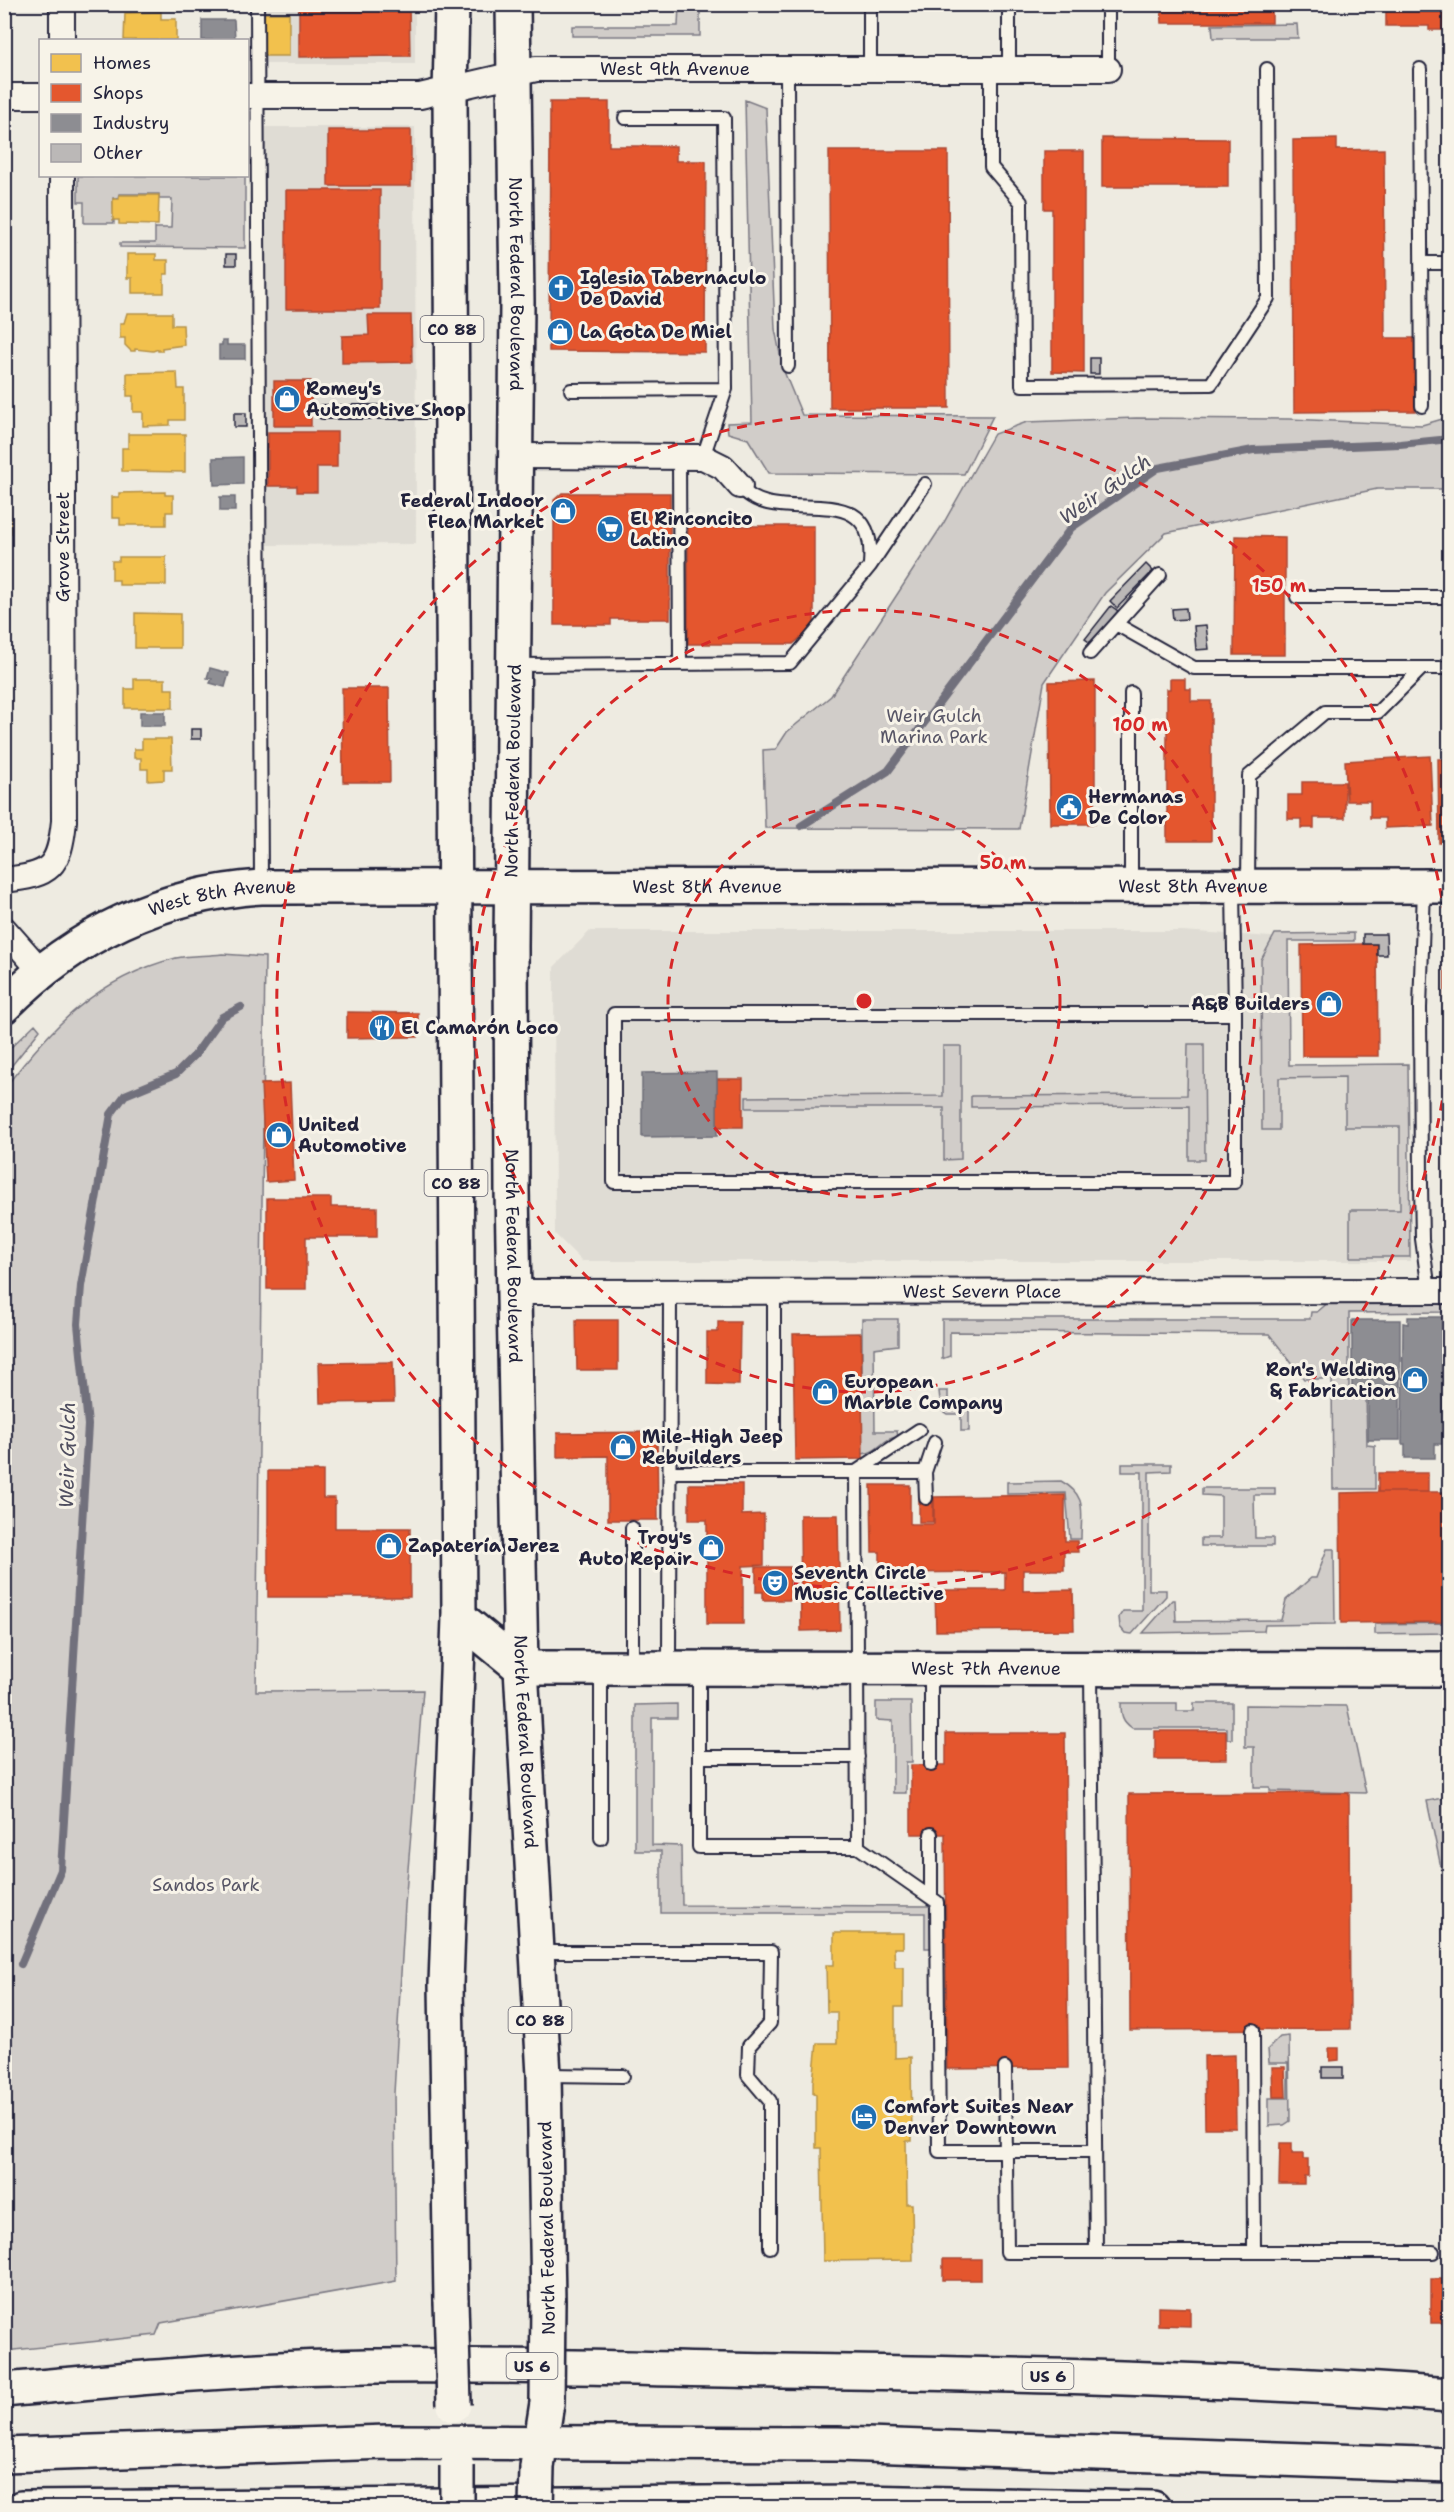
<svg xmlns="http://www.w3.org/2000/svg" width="1454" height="2512" font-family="'Shantell Sans',sans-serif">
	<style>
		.built { fill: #dfdcd4 }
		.green { fill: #d1cdc9; stroke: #7a7882; stroke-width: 1.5 }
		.homes { fill: #f2c14e; stroke: #b49148; stroke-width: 1.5 }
		.shops { fill: #e4572e; stroke: #aa4732; stroke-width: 1.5 }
		.industry { fill: #8d8d92; stroke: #6d6d78; stroke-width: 1.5 }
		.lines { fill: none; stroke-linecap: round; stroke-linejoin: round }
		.stream { stroke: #716f7b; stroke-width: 8 }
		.building { fill: #bbb8b7; stroke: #22223b; stroke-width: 1.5 }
		.lane-casing { stroke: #22223b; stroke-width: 16 }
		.street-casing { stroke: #22223b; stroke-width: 28 }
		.secondary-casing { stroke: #22223b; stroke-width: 38 }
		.primary-casing { stroke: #22223b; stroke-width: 38 }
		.highway-casing { stroke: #22223b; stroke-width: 38 }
		.lane { stroke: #f7f3e8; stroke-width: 12 }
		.street { stroke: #f7f3e8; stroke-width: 24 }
		.secondary { stroke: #f7f3e8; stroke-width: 33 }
		.primary { stroke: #f7f3e8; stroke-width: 33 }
		.highway { stroke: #f7f3e8; stroke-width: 33 }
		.primary-bridge-casing { stroke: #22223b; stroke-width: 38; stroke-linecap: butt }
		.primary-bridge { stroke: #f7f3e8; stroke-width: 33 }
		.ring { fill: none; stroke: #d62828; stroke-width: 3; stroke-dasharray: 10 8 }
		.labels { text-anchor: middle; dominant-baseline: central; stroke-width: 6; stroke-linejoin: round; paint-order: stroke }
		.shield { fill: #f7f3e8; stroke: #62616f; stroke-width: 1.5 }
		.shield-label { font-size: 16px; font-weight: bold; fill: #22223b }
		.street-label { font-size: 18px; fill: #22223b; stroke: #f7f3e8 }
		.poi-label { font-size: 18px; font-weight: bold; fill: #22223b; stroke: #f7f3e8; text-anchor: start }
		.park-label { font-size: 18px; fill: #575566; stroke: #f7f3e8 }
		.water-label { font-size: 20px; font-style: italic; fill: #504f60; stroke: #f7f3e8 }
		.centre { fill: #d62828; stroke: #f7f3e8; stroke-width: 3 }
		.ring-label { font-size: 18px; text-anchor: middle; font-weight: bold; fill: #d62828; stroke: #f7f3e8; stroke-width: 6; stroke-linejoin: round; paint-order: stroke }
	</style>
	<rect width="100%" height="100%" fill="#eeebe1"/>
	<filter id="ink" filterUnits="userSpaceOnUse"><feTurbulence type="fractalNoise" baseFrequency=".0167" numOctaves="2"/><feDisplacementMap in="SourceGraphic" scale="12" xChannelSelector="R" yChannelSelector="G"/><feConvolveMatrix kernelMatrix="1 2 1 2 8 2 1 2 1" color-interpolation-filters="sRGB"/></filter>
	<g filter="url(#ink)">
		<!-- built -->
		<path class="built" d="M260,5H415V64H260Z
			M264,127H415L416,544L266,545Z
			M590,931H1182L1288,938L1289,1065L1408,1064L1410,1261H582L555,1234L554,967Z"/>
		<!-- green -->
		<path class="green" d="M679,5H700V36H572V26H678Z
			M1297,24L1298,38H1213L1212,25Z
			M745,100L766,108L775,329L783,369L802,415L993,416L964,474L769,473L748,439L728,433L727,423L752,422Z
			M78,176H245V248L120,247V243H155V228H171L172,199H159V194H119L118,198H113L114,223H84V202H78Z
			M1449,417V489H1377L1166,533L1105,593L1044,683L1019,829L765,828L763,750L776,749L787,732L831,696L943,524L994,434L1027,422L1136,418L1289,419L1422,425Z
			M1354,933V941H1288L1289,1065L1408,1064L1410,1257H1350V1210H1400V1127H1345V1077L1279,1078V1130H1262L1261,960L1275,934Z
			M222,954L265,957L256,1691L423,1690L405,1905L394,2093L396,2281L161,2323L156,2335L5,2351L4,1089C52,1026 97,978 176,958C191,955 207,956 222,954Z
			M35,1024L40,1030L5,1074V1053Z
			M1188,1044H1204L1205,1160H1189V1106L971,1107V1096L1187,1095Z
			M943,1046H961V1159L944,1160V1108H746V1097L943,1096Z
			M1447,1301V1312L1349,1313V1395H1366L1367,1445L1375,1446V1489H1333L1332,1379H1304L1269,1334L950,1332V1356L942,1359V1319H1310L1311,1312H1317L1329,1302Z
			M862,1319H898V1345L874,1348L875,1431H897L898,1437C883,1437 879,1453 862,1454Z
			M939,1391H948V1408H969V1431H961V1414H947L941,1410Z
			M1122,1464H1171V1471L1149,1472V1590H1166V1596L1132,1634L1125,1633L1120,1627L1119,1617L1123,1611H1142V1472H1122Z
			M1061,1481C1088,1496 1081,1511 1081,1539H1070L1066,1493L1007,1494V1482Z
			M1202,1488H1275V1495H1254L1255,1538H1273V1546H1201V1538H1221V1496L1202,1495Z
			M1327,1549H1334L1335,1624L1265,1625L1264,1631L1143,1633L1172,1600H1175L1176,1621L1281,1620L1286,1600L1311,1578H1316Z
			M1449,1623L1448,1633L1375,1634V1624Z
			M876,1702H911L912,1762H906V1793H893V1721L876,1720Z
			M1177,1703V1711H1194V1703H1232V1739H1227V1728H1132C1122,1721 1121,1715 1121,1703Z
			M677,1704V1718H652V1845L681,1846L682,1905L932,1906V1948H925V1913H661V1851H635V1705Z
			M1245,1705L1347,1706L1366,1793L1270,1791V1787H1254V1747H1245Z
			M1449,1797H1450L1449,1905L1427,1801Z
			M1289,2036L1290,2121L1284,2125L1269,2126V2098H1288V2063H1269L1268,2049L1280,2037Z"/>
		<!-- homes -->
		<path class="homes" d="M161,12V19H176V40H124L125,13Z
			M263,13H289V56H263Z
			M119,195H159L158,225L119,224V220H113V199H119Z
			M127,254H156V260H168V274H164V293H132V278H127Z
			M127,313H172V325H183L184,345L162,348V351H158V349L153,351L135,349V351H131L125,345V338H120V323H124Z
			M177,372L178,389H184V420H170V425L143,426V412H133V396H127V373Z
			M128,434H185V472L122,471V448H128Z
			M165,492V495H173V512H166V525H120V518H112V497H119V493Z
			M4,497H10L11,533H4Z
			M119,557H166V585H119V580H112V561H119Z
			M135,613L180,614V648H135Z
			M134,679H165V689H173V708H125V689H134Z
			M142,739H171L172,769H164V780L148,781V769H141V758H134V749H142Z
			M834,1933H903V1948H894L895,1967H903V2007H895V2058L911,2057L912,2141H906L907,2204H912L913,2260L823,2261L821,2148H816V2094L813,2093V2082L817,2043H837V2012H827L826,1965H834Z"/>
		<!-- shops -->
		<path class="shops" d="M299,4H409L410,56L299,57Z
			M1161,4H1272V23H1162Z
			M1386,4H1450V30H1429V26H1386Z
			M550,102H609V146H676V161H706L705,352L549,351Z
			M328,130H411V186H328Z
			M1102,138L1228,139V187H1102Z
			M1337,139V150L1384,149L1385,338H1415V411L1294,412L1293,140Z
			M829,151H948L949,408H830Z
			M1044,151H1084V373L1052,372V209H1044Z
			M286,190H380V309H286Z
			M368,315H411L412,362L342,363V336L369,335Z
			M274,381H311V426H274Z
			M268,432H337V467H317V492H297V486H268Z
			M562,493H670V619H611V625H554V500Z
			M688,526H814V626L793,644H688Z
			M1235,536L1285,537V655H1234Z
			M1170,679H1185V689H1191V701H1211V841H1167V689H1170Z
			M1095,681V824H1050L1049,682Z
			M342,688H389L390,782H343Z
			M1430,756L1433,826L1385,828V818H1370V801H1347L1345,761Z
			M1438,759H1450V843H1439Z
			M1302,782H1345V818H1314V828H1301V819H1288V795H1302Z
			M1445,921H1450V1041H1445Z
			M1363,944H1377L1378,1056H1302L1301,945Z
			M347,1012L418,1013V1037L347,1038Z
			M717,1079H743V1127H717Z
			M290,1083L294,1180L266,1182L261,1084Z
			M267,1198H331V1207H377V1237H306V1289H267Z
			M576,1320H618V1370H577Z
			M718,1322H740L739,1385L707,1384V1332H718Z
			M861,1333L863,1459L795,1460L793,1334Z
			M393,1362L394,1402L320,1403L319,1363Z
			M657,1432L658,1520H608V1456L557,1457V1433Z
			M268,1471H323V1498H335V1528H410V1597H268Z
			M1378,1473H1428V1492H1378Z
			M689,1484H742V1515L764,1514V1565L743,1566V1624H707V1520H689Z
			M871,1485H910V1524H934V1497L1065,1495V1541H1077L1078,1552H1064V1570H1023V1591L1073,1590L1074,1630L936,1631L935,1590H1005V1572L880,1573V1552H872Z
			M1378,1492H1445L1447,1622L1341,1623L1340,1493Z
			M919,1498H933V1522H919Z
			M800,1515H838L840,1630L801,1631Z
			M756,1567H790V1600H763V1592H756Z
			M1155,1731H1226V1759H1155Z
			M946,1733H1065L1068,2068L947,2069L945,1834H911V1765H946Z
			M1349,1793L1350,2029L1130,2030L1129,1794Z
			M1329,2048H1339V2060L1330,2061Z
			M1235,2055L1236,2128H1205L1204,2056Z
			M1272,2067H1285L1286,2097H1273Z
			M1280,2143H1292V2153H1304V2159H1308V2176H1304V2184H1279Z
			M943,2259H981V2280H943Z
			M1431,2279H1450V2323H1431Z
			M1158,2307L1190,2308V2326L1158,2325Z"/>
		<!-- industry -->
		<path class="industry" d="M202,20H234L235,40H202Z
			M222,341H227V345H245V359H219V345H222Z
			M243,457V484L214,485L213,458Z
			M220,497H235V511H220Z
			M210,668L229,673L225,687L210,683L212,679L207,678Z
			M140,712H165V726H140Z
			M717,1072V1136L642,1137V1073Z
			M1408,1317H1447L1446,1444H1435V1458H1405V1444H1402L1403,1323L1408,1324Z
			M1352,1320H1400V1440H1368V1395H1352Z"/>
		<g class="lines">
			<!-- stream -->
			<path class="stream" d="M801,826L888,771L1071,528L1158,468L1253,450L1400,444L1450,439
				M21,1964L61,1870L88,1425L78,1324L81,1286L111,1114L125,1095L176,1074L195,1055L222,1017L241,1007"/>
		</g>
		<!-- building -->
		<path class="building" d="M226,254H236V265H226Z
			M1090,358H1099V374H1090Z
			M234,413H246V427H234Z
			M1146,564L1153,571L1117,608L1110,601Z
			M1111,606L1118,611L1092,644L1085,639Z
			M1186,608L1187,619L1173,620L1172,609Z
			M1206,625L1209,649L1196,650L1194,626Z
			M191,729H201V739H191Z
			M1363,934H1386L1387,955H1377V944H1363Z
			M1322,2067H1343V2078H1322Z"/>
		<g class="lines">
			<defs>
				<path id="lane" d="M257,4L261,885
					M870,4V69
					M1009,4V69
					M1108,4V69
					M787,69L788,366
					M991,69V167L1021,202L1022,385L1211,384L1268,298L1267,69
					M1420,69L1422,406
					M1421,263H1450
					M571,390L726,389L724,118H625
					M323,412H452
					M679,455L680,664
					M703,457L726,389
					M740,486C773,533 878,469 870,564
					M1297,597H1450
					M1116,624L1194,668H1450
					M1090,653L1160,575
					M514,665L790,663L870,566L925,484
					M1131,693V886
					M1248,886L1249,776L1325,712H1378L1422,668
					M1424,888L1420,1008L1421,1183L1422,1239L1429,1291
					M1233,889L1235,1014
					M614,1014H1235V1182H614Z
					M774,1292V1434
					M670,1472H925
					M926,1498L925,1472L935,1442
					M632,1528V1668
					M669,1668L670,1292
					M699,1670V1847H858L937,1902L939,2151H1095
					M931,1670V1765
					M1091,1670L1096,2252
					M699,1757H858
					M931,1834V1898
					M601,1838V1669
					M858,1847L856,1472L919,1430
					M537,1952H771L770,2023L749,2046L748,2075L770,2101V2247
					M1253,2030L1254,2252
					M1005,2068L1007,2252H1433
					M547,2075L623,2076"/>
				<g id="street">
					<path d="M62,4V40"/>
					<path d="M4,96H40"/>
					<path id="s1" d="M248,96H420L536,69H1108"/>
					<path d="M516,456L703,457L723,467L740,486"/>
					<path d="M4,880C51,875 59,868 64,821L62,176"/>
					<path d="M4,929L41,971"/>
					<path id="s2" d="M514,1292L1450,1291"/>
				</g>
				<g id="secondary">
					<path id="s3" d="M4,1006C75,934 160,894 261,887L1450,886"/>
					<path id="s4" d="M521,1668L1450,1669"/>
				</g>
				<g id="primary">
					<path id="s5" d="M513,4L517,302L511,946L512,1190L521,1668L544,2075L548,2301"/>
					<path d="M459,1617L521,1668"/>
					<path d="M451,2301L446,1984L459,1617L450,95L452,4"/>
					<path d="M537,2467L547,2403"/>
				</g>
				<path id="highway" d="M4,2390C125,2379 246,2368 367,2366C505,2364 643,2369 781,2371C1004,2374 1227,2378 1450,2395
					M4,2455L387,2442L838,2444L1450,2465
					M21,2508L858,2502L1153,2508"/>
			</defs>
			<!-- lane casing -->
			<use href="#lane" class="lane-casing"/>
			<!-- street casing -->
			<use href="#street" class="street-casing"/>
			<!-- secondary casing -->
			<use href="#secondary" class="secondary-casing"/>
			<!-- primary casing -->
			<use href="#primary" class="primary-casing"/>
			<!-- highway casing -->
			<use href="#highway" class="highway-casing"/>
			<!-- lane -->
			<use href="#lane" class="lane"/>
			<!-- street -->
			<use href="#street" class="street"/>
			<!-- secondary -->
			<use href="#secondary" class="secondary"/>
			<!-- primary -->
			<use href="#primary" class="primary"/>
			<!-- highway -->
			<use href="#highway" class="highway"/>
			<defs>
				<path id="primary-bridge" d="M451,2301L454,2405
					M547,2403L548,2301
					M457,2466V2508
					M536,2508L537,2467"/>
			</defs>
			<!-- primary-bridge casing -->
			<use href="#primary-bridge" class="primary-bridge-casing"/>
			<!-- primary-bridge -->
			<use href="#primary-bridge" class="primary-bridge"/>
		</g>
	</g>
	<!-- distance rings -->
	<g class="ring">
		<circle cx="864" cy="1001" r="196"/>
		<circle cx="864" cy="1001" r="391"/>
		<path d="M1449 1047A587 587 0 1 1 1449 955"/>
	</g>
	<!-- icons -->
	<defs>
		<symbol id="church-disc" viewBox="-11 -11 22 22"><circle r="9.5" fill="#1f6fb2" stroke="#f7f3e8"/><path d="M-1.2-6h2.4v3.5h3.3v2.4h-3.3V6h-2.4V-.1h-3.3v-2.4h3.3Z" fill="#fff"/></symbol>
		<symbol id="shop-disc" viewBox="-11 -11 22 22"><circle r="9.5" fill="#1f6fb2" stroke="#f7f3e8"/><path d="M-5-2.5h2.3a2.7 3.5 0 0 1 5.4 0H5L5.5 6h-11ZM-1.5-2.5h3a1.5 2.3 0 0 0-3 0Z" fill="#fff"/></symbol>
		<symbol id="supermarket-disc" viewBox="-11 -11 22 22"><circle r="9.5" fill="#1f6fb2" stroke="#f7f3e8"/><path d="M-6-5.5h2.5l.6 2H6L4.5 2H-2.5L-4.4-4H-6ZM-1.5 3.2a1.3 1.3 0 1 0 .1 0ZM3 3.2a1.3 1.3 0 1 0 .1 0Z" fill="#fff"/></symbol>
		<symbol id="civic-disc" viewBox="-11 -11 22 22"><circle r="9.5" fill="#1f6fb2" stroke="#f7f3e8"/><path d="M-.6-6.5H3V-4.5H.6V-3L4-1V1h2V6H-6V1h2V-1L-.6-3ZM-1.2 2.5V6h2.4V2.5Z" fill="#fff"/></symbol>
		<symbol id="restaurant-disc" viewBox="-11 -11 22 22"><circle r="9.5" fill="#1f6fb2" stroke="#f7f3e8"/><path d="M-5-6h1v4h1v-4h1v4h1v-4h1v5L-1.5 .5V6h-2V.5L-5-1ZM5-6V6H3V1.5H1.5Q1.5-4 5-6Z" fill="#fff"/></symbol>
		<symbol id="theatre-disc" viewBox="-11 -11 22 22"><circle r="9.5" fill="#1f6fb2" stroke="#f7f3e8"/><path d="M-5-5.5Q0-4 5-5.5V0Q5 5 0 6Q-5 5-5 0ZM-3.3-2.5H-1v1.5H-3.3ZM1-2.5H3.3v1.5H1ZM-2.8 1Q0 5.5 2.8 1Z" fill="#fff"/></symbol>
		<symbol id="hotel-disc" viewBox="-11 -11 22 22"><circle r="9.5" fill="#1f6fb2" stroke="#f7f3e8"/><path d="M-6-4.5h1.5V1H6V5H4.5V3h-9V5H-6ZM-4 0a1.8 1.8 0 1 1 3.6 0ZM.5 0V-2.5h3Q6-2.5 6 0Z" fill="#fff"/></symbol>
	</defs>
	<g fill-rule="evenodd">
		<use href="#church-disc" x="546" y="273" width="30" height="30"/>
		<use href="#shop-disc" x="545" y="317" width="30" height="30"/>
		<use href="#shop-disc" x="272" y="384" width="30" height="30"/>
		<use href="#shop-disc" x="548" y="496" width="30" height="30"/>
		<use href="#supermarket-disc" x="595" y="514" width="30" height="30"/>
		<use href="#civic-disc" x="1054" y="792" width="30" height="30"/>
		<use href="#shop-disc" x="1314" y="989" width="30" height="30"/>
		<use href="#restaurant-disc" x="367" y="1013" width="30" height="30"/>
		<use href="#shop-disc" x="264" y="1120" width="30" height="30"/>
		<use href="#shop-disc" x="1400" y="1365" width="30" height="30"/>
		<use href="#shop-disc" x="810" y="1377" width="30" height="30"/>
		<use href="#shop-disc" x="608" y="1432" width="30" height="30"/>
		<use href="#shop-disc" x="374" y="1531" width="30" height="30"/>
		<use href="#shop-disc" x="696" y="1533" width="30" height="30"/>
		<use href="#theatre-disc" x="760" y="1568" width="30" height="30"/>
		<use href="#hotel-disc" x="849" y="2102" width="30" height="30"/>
	</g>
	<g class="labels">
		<!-- shield labels -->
		<g class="shield">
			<rect x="420.5" y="316" width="63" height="26" rx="4.5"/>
			<rect x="424.5" y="1170" width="63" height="26" rx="4.5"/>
			<rect x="508.5" y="2007" width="63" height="26" rx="4.5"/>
			<rect x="506.5" y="2353" width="51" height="26" rx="4.5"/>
			<rect x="1022.5" y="2363" width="51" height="26" rx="4.5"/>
		</g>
		<g class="shield-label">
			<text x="452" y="329">CO 88</text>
			<text x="456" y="1183">CO 88</text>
			<text x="540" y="2020">CO 88</text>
			<text x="532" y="2366">US 6</text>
			<text x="1048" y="2376">US 6</text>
		</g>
		<!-- street labels -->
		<g class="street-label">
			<text stroke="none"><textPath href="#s1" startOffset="430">West 9th Avenue</textPath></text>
			<text stroke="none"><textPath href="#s5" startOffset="280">North Federal Boulevard</textPath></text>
			<text transform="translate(63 547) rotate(-90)">Grove Street</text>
			<text transform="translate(513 771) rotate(-89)">North Federal Boulevard</text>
			<text stroke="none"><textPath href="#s3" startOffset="736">West 8th Avenue</textPath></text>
			<text stroke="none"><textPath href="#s3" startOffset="1222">West 8th Avenue</textPath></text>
			<text stroke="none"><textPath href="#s3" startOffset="250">West 8th Avenue</textPath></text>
			<text stroke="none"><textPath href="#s5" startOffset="1252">North Federal Boulevard</textPath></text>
			<text stroke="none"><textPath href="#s2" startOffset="468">West Severn Place</textPath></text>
			<text stroke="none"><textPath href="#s4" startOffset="465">West 7th Avenue</textPath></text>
			<text stroke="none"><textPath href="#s5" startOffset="1738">North Federal Boulevard</textPath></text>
			<text transform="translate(547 2228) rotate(-91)">North Federal Boulevard</text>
		</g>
		<!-- poi labels -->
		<g class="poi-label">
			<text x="580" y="278">Iglesia Tabernaculo<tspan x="580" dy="21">De David</tspan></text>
			<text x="580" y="332">La Gota De Miel</text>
			<text x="306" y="389">Romey's<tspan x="306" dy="21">Automotive Shop</tspan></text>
			<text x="544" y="501" text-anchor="end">Federal Indoor<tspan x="544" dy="21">Flea Market</tspan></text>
			<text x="630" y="519">El Rinconcito<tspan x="630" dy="21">Latino</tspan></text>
			<text x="1088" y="797">Hermanas<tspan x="1088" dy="21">De Color</tspan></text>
			<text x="1310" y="1004" text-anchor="end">A&amp;B Builders</text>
			<text x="401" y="1028">El Camarón Loco</text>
			<text x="298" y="1125">United<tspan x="298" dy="21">Automotive</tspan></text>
			<text x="1396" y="1370" text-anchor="end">Ron's Welding<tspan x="1396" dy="21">&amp; Fabrication</tspan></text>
			<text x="844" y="1382">European<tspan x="844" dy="21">Marble Company</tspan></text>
			<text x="642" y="1437">Mile-High Jeep<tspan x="642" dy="21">Rebuilders</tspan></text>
			<text x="692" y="1538" text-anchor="end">Troy's<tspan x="692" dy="21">Auto Repair</tspan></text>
			<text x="408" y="1546">Zapatería Jerez</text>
			<text x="794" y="1573">Seventh Circle<tspan x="794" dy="21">Music Collective</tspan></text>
			<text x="884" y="2107">Comfort Suites Near<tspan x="884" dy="21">Denver Downtown</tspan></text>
		</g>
		<!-- park labels -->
		<g class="park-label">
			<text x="934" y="716">Weir Gulch<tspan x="934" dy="21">Marina Park</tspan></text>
			<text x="206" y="1885">Sandos Park</text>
		</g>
		<!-- water labels -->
		<g class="water-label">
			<text transform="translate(1105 489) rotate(-35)">Weir Gulch</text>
			<text transform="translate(67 1455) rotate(-89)">Weir Gulch</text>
		</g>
	</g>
	<circle cx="864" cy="1001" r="9" class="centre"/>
	<g class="ring-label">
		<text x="1279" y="592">150 m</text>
		<text x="1140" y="731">100 m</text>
		<text x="1003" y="869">50 m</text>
	</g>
	<!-- margin -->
	<rect width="1454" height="2512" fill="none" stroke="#f7f3e8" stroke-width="24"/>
	<rect x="12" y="12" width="1430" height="2488" fill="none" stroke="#22223b" stroke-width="2" filter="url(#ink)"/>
	<!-- legend -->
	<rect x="39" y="39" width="210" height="138" fill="#f7f3e8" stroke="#a29fa3" stroke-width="1.5"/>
	<rect x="51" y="54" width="30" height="18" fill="#f2c14e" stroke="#a29fa3" stroke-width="1.5"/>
	<text x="93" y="69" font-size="18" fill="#22223b">Homes</text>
	<rect x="51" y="84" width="30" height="18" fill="#e4572e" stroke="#a29fa3" stroke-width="1.5"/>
	<text x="93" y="99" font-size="18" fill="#22223b">Shops</text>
	<rect x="51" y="114" width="30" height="18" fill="#8d8d92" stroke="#a29fa3" stroke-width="1.5"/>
	<text x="93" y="129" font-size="18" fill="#22223b">Industry</text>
	<rect x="51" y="144" width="30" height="18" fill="#bbb8b7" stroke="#a29fa3" stroke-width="1.5"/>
	<text x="93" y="159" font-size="18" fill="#22223b">Other</text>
</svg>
